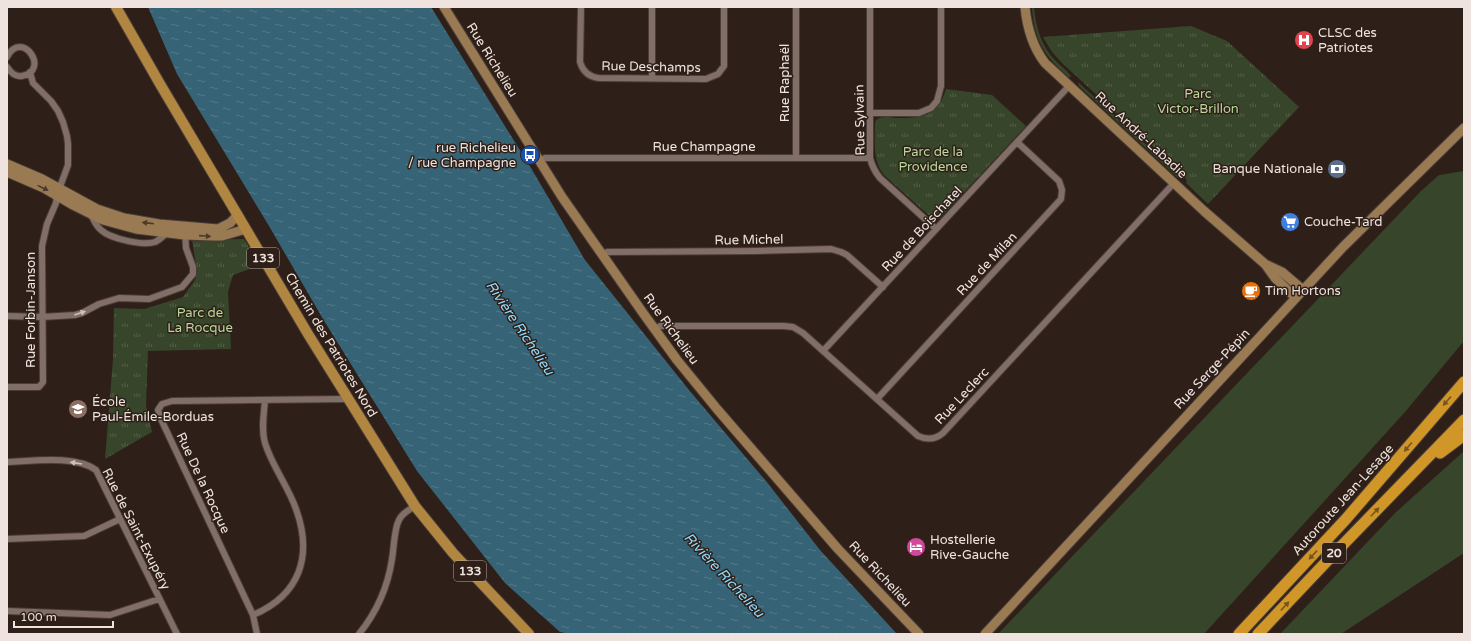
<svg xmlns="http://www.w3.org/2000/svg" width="1471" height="641" font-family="'Varela Round',sans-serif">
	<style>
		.green { fill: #37452a }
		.park { fill: url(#park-tufts) }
		.water { fill: url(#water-ripples) }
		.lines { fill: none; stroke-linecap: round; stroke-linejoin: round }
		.street-casing { stroke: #493d38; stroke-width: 8 }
		.secondary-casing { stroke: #493d38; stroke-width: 11 }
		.primary-casing { stroke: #493d38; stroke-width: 12 }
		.highway-casing { stroke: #493d38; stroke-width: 13 }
		.street { stroke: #816e66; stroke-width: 6 }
		.secondary { stroke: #997a53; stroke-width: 9 }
		.primary { stroke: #b08640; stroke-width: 10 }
		.highway { stroke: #d09627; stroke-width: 11 }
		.oneway { fill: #4e3a2a }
		.oneway2 { fill: #cdc0ba }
		.oneway3 { fill: #77551f }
		.labels { text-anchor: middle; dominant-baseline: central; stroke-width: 3; stroke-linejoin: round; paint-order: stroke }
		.shield { fill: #2e1f18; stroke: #b4a8a3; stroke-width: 1 }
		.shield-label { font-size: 12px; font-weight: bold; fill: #eee3de }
		.poi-label { font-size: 13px; fill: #eee3de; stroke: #2e1f18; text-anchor: start }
		.street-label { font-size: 13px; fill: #eee3de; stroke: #2e1f18 }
		.park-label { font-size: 13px; fill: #b9d89b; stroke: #2e1f18 }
		.water-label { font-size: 14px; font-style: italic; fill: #8fd9fc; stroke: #2e1f18 }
	</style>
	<defs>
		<pattern id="park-tufts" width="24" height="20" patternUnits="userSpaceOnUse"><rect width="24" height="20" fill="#37452a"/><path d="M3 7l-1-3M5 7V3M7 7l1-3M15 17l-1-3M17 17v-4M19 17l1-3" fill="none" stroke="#546048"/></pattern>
		<pattern id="water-ripples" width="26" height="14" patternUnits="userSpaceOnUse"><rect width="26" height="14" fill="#376376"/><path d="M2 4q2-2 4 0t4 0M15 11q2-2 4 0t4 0" fill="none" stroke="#547989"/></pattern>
	</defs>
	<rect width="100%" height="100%" fill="#2e1f18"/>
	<!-- green -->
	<path class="green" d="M1032,7H1034C1036,28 1041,46 1056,61C1061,66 1069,72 1071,77H1068C1044,55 1034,40 1032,7Z
		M1078,82L1179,175V177L1178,178L1079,86Z
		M1464,171V341L1405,412L1204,634H998L1421,191L1439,175Z
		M1464,451V553L1341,634H1280L1395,513Z"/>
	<!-- park -->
	<path class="park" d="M1191,26L1227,41L1299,107L1208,204L1186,183L1187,181L1183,174L1062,63L1052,52L1043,37Z
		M946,89L992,95L1026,126L940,218L934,220L885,176C872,162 875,142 875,123L876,120C882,116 888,117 895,118C920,118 938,118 946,89Z
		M244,239L260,265L233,275L228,292L231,349L148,351L146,406L152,432L105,459L113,359L114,308L144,309L183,297L195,280L197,271L192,240Z"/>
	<!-- water -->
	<path class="water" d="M148,7H431L531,168L585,260L689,390L766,481L820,550L897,634H570L560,632L505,583L417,471L323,319L269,226L177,74Z"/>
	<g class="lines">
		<defs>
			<path id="street" d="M581,7L580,62C583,72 589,77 599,78L706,79L718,74L724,66V7
				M652,7V78
				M796,7V158
				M870,7V158C872,166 875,172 880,178L936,229
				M7,57C22,28 51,71 22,76C15,77 11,73 7,67
				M870,113H919L931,108L937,101L941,86V7
				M539,161L545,158H870
				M91,215C94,220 96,226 101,230C111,239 143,246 155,242C160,240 164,235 168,232
				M602,255L607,252L757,251L831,249L841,252L847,255L883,287
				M7,316L42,317L75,315L82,313L99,304L119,298L149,299L182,287L193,274V267L186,248L185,232
				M655,329L660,326H784L793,327L803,333L918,436C927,440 935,440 943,433L1174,183
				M823,351L1069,86
				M7,387H39L43,382L42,246L47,224L56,203L57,195L68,165V144L67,136L63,122L58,111L51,101L33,83L30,72
				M877,399L1061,199L1062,190L1059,181L1017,142
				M7,462C33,461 75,455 96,470L177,634
				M7,539L84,536L120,519
				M7,611L110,615L159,599
				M253,615C300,595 313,556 296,509C288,486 272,466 265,443C261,429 264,414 265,400
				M257,634L253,615L160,417L158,410L162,404L172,401L348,399
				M359,634C376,613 388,586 392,559C394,548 394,529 399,520C402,513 409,510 415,506"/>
			<path id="secondary" d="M444,7L562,197L643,313L677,360L717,409L838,549L919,634
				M1025,7C1027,28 1032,46 1045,63L1204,211L1265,264L1275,278L1296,298
				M7,164L42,179L97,209L124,218L159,224L218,229L230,223L238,215
				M7,172L44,188L73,205L103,220L136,229L185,235L213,236H222L246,229
				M1265,264L1282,272L1303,290
				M985,634L1343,247L1464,128"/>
			<path id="primary" d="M116,7L160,84L308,334L415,506L453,553L529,634"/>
			<path id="highway" d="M1440,453L1464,435
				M1239,634L1346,519L1464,382
				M1258,634L1328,560L1464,420"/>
		</defs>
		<!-- street casing -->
		<use href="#street" class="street-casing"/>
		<!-- secondary casing -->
		<use href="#secondary" class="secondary-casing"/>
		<!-- primary casing -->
		<use href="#primary" class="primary-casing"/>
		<!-- highway casing -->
		<use href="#highway" class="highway-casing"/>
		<!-- street -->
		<use href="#street" class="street"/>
		<!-- secondary -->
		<use href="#secondary" class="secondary"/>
		<!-- primary -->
		<use href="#primary" class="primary"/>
		<!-- highway -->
		<use href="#highway" class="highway"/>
	</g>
	<!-- one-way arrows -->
	<defs><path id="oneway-solid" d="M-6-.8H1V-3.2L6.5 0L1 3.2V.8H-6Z"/></defs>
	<g class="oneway">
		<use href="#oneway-solid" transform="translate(43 188) rotate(26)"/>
		<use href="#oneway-solid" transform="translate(148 223) rotate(-173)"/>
		<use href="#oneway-solid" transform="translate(205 236) rotate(4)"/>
	</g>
	<g class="oneway2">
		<use href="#oneway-solid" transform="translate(80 313) rotate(-19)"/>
		<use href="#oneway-solid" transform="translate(76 463) rotate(-171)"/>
	</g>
	<g class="oneway3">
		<use href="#oneway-solid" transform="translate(1447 401) rotate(131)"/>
		<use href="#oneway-solid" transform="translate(1408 447) rotate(130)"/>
		<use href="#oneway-solid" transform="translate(1375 512) rotate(-46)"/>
		<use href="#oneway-solid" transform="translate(1313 555) rotate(133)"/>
		<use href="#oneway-solid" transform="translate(1285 606) rotate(-47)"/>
	</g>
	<!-- icons -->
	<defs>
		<symbol id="hospital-disc" viewBox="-11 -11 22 22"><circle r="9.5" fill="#e0444e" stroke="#2e1f18"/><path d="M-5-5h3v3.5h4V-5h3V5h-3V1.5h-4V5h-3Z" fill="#fff"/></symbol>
		<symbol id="bus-disc" viewBox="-11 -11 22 22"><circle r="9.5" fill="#1a4fb4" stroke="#2e1f18"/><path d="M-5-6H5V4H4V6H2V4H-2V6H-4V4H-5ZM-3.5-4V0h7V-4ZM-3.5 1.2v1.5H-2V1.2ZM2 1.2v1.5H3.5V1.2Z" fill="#fff"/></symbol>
		<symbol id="bank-disc" viewBox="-11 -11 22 22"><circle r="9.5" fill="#5c6f8a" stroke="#2e1f18"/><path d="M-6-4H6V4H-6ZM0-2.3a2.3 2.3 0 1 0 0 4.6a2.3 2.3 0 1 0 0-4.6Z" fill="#fff"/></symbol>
		<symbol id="supermarket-disc" viewBox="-11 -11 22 22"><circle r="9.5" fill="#3f7fe0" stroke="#2e1f18"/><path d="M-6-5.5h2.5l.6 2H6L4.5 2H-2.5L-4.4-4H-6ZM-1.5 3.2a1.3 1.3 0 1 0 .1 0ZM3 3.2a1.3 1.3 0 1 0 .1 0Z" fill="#fff"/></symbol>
		<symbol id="cafe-disc" viewBox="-11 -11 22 22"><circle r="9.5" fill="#e8710a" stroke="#2e1f18"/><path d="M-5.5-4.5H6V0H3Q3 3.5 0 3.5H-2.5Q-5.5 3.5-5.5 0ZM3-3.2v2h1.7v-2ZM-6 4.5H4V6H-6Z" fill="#fff"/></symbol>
		<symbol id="school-disc" viewBox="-11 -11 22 22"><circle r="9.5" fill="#8d6e63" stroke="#2e1f18"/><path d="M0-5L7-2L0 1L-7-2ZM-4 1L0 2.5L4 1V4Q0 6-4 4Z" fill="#fff"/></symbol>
		<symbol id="hotel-disc" viewBox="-11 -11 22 22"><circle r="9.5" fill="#d1479c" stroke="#2e1f18"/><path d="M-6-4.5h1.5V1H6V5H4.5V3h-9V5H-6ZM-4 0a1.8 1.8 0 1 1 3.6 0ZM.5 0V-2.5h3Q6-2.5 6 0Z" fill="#fff"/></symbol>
	</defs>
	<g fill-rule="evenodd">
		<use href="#hospital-disc" x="1293" y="29" width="22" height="22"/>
		<use href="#bus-disc" x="519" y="144" width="22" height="22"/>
		<use href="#bank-disc" x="1326" y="158" width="22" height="22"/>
		<use href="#supermarket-disc" x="1279" y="211" width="22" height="22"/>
		<use href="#cafe-disc" x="1240" y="280" width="22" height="22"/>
		<use href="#school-disc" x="67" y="398" width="22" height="22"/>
		<use href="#hotel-disc" x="905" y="536" width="22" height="22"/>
	</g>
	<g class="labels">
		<!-- shield labels -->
		<g class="shield">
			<rect x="247" y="248" width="32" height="20" rx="3"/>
			<rect x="1322" y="543" width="24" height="20" rx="3"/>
			<rect x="454" y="561" width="32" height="20" rx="3"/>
		</g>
		<g class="shield-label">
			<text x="263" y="258">133</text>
			<text x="1334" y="553">20</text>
			<text x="470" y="571">133</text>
		</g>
		<!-- poi labels -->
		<g class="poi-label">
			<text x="1318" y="33">CLSC des<tspan x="1318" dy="15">Patriotes</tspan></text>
			<text x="516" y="148" text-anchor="end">rue Richelieu<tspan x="516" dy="15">/ rue Champagne</tspan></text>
			<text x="1323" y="169" text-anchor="end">Banque Nationale</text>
			<text x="1304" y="222">Couche-Tard</text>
			<text x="1265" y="291">Tim Hortons</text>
			<text x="92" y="402">École<tspan x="92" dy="15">Paul-Émile-Borduas</tspan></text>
			<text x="930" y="540">Hostellerie<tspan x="930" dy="15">Rive-Gauche</tspan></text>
		</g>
		<!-- street labels -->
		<g class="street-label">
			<text transform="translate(492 60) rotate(58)">Rue Richelieu</text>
			<text transform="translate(651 67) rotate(1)">Rue Deschamps</text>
			<text transform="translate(785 83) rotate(-90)">Rue Raphaël</text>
			<text transform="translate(860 120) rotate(-91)">Rue Sylvain</text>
			<text transform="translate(1141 135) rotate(43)">Rue André-Labadie</text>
			<text x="704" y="147">Rue Champagne</text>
			<text transform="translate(922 229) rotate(-47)">Rue de Boischatel</text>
			<text transform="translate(749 240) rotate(-1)">Rue Michel</text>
			<text transform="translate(987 264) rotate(-47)">Rue de Milan</text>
			<text transform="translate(31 310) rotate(-90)">Rue Forbin-Janson</text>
			<text transform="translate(671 329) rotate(54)">Rue Richelieu</text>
			<text transform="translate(331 345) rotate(59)">Chemin des Patriotes Nord</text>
			<text transform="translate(1212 369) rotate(-47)">Rue Serge-Pépin</text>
			<text transform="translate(962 396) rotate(-47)">Rue Leclerc</text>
			<text transform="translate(203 483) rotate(65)">Rue De la Rocque</text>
			<text transform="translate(1343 500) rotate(-48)">Autoroute Jean-Lesage</text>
			<text transform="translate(136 529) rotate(63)">Rue de Saint-Exupéry</text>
			<text transform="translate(880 574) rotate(47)">Rue Richelieu</text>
		</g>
		<!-- park labels -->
		<g class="park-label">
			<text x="1198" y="94">Parc<tspan x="1198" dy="15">Victor-Brillon</tspan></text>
			<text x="933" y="152">Parc de la<tspan x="933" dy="15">Providence</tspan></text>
			<text x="200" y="313">Parc de<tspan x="200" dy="15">La Rocque</tspan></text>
		</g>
		<!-- water labels -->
		<g class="water-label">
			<text transform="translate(520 328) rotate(56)">Rivière Richelieu</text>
			<text transform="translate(724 575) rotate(47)">Rivière Richelieu</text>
		</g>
	</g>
	<!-- border -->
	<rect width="1471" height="641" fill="none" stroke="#eee3de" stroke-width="16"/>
	<!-- scale -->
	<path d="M14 621v6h99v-6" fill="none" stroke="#eee3de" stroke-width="2"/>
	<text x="20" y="621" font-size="12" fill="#eee3de" stroke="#2e1f18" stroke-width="3" paint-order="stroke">100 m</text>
</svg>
